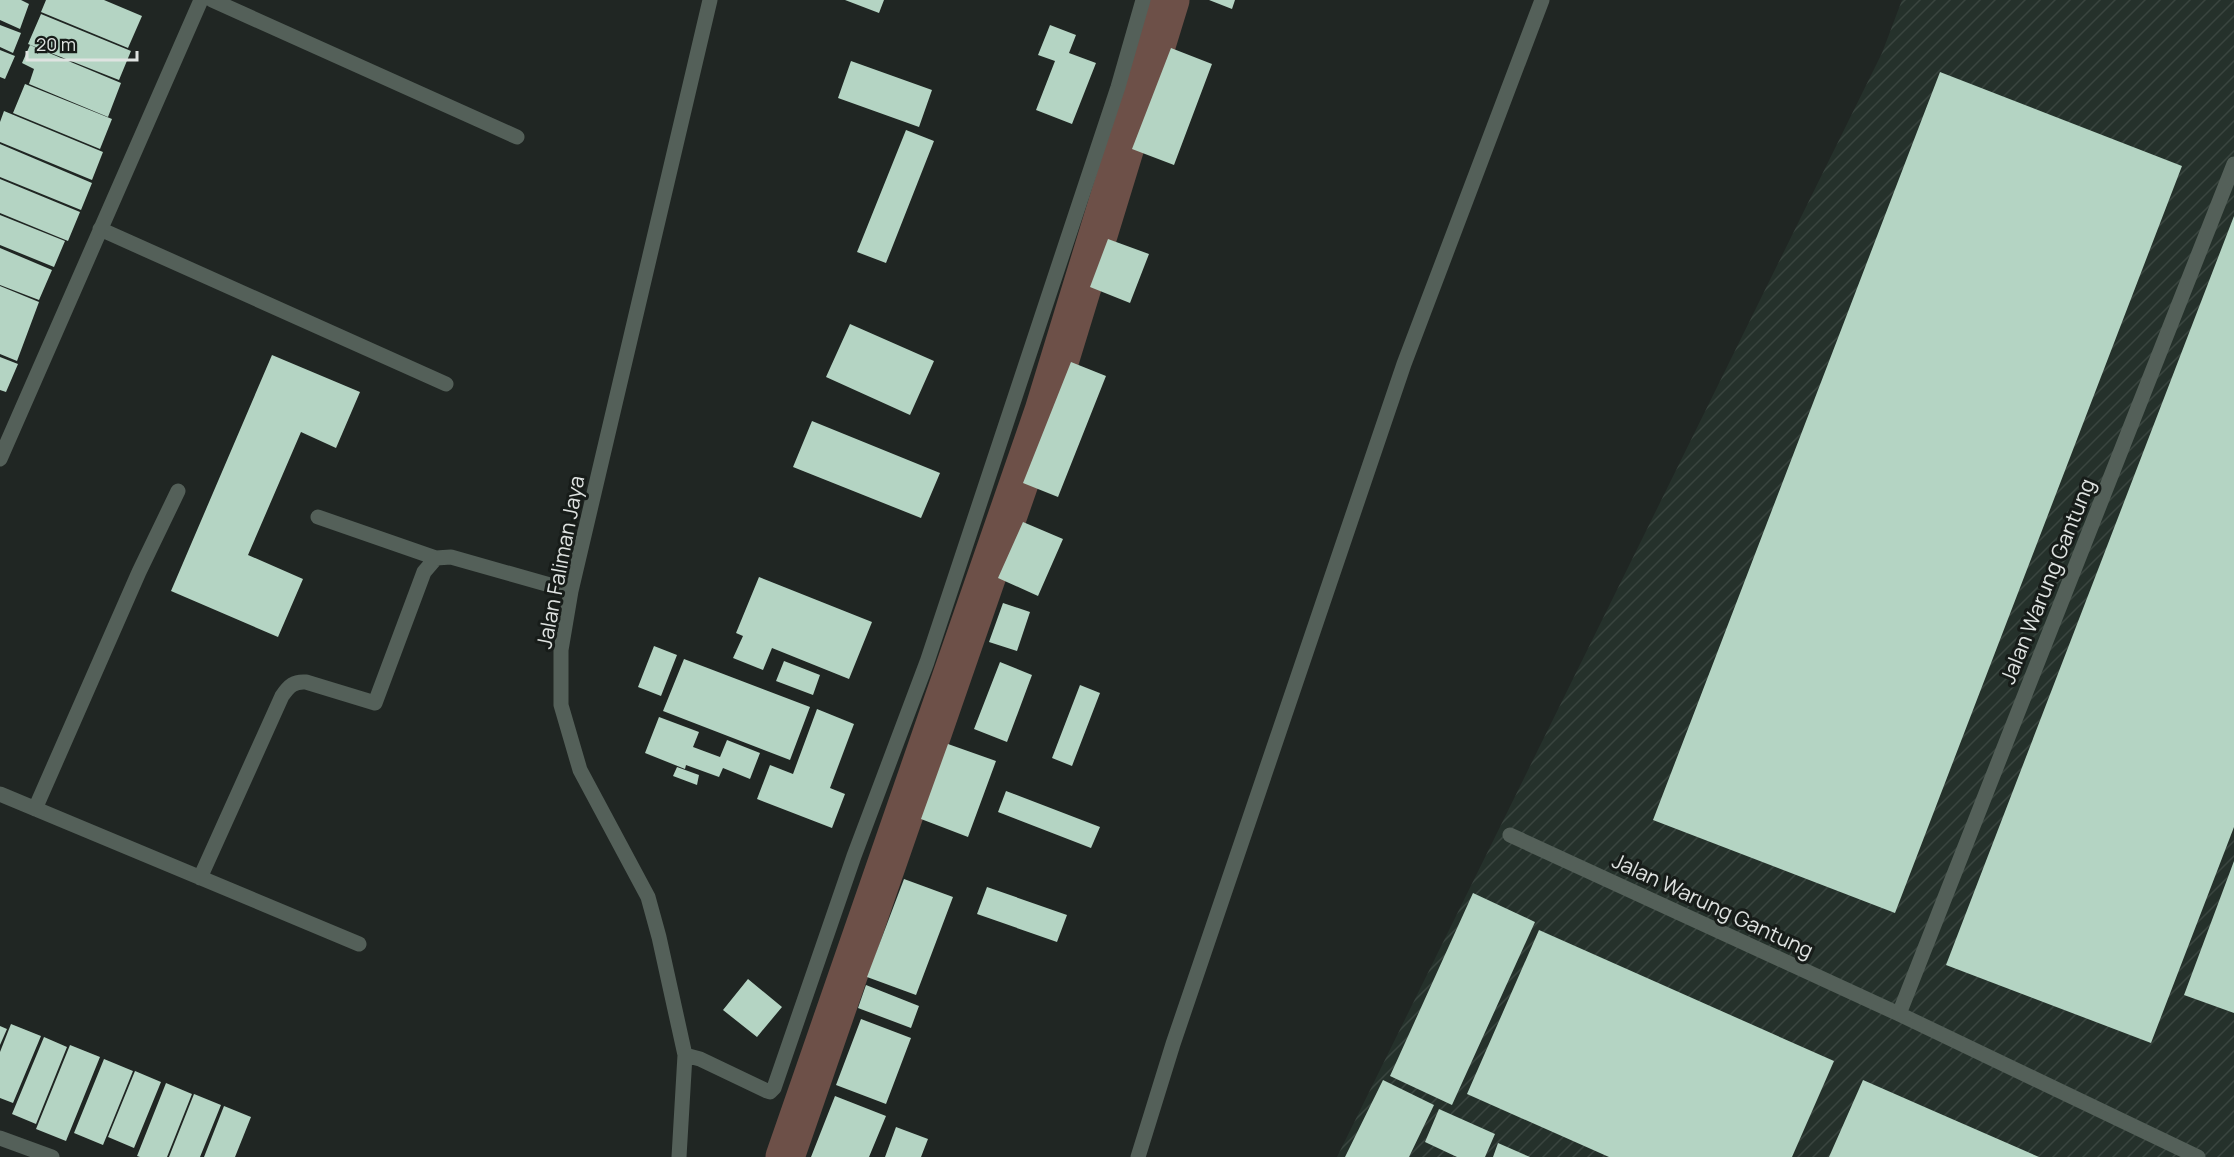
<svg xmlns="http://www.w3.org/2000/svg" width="2234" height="1157" font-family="Manrope,sans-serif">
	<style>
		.industrial { fill: url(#industrial-furrows) }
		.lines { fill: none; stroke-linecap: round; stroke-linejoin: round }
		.canal { stroke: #6d5048; stroke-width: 39 }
		.building { fill: #b4d4c3 }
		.minor { stroke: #546059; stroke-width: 15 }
		.labels { text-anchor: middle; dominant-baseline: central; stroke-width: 6; stroke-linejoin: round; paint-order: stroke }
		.street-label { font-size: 21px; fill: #dfe3e1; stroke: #171c19 }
	</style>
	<defs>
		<pattern id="industrial-furrows" width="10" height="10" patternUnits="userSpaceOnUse" patternTransform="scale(1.5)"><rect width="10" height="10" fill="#25312b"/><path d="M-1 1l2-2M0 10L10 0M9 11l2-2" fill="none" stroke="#3a453f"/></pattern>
	</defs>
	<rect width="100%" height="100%" fill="#202623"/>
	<!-- industrial -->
	<path class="industrial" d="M1902,0H2234V1157H1337L1882,53Z"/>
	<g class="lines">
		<!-- canal -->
		<path class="canal" d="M785,1157L1044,411L1170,0"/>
	</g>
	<!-- building -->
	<path class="building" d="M0,0H21L29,4L20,29L0,20Z
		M46,0H104L142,16L128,48L41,12Z
		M845,0H884L879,13Z
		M1209,0H1235L1232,9Z
		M41,14L131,51L119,80L28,44Z
		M0,25L21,33L13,53L0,47Z
		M1050,25L1076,35L1069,53L1096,63L1072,124L1036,110L1055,61L1038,55Z
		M30,45L121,83L108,117L29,84L34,69L22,63Z
		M1171,48L1212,64L1174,165L1132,149Z
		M0,50L15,56L5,79L0,77Z
		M851,61L932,90L919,127L838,98Z
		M1940,72L2182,166L1895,913L1653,820Z
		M25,84L112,119L100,149L13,113Z
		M4,111L103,152L92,180L0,142V122Z
		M906,130L934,141L886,263L857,252Z
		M0,144L92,183L81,210L0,177Z
		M0,179L80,212L68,241L0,213Z
		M0,215L65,241L54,267L0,245Z
		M2234,216V827L2151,1043L1946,965Z
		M1108,239L1149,254L1130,303L1090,287Z
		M0,248L52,270L39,300L0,285Z
		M0,286L39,302L17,361L0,354Z
		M850,324L934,361L910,415L826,377Z
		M272,355L360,392L336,448L301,432L248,555L303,579L278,637L171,591Z
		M0,357L18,364L6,392L0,390Z
		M1071,362L1106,376L1058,497L1023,483Z
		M812,421L940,473L921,518L793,467Z
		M1023,522L1063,539L1038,596L998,578Z
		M759,577L872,622L849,679L772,648L763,670L733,658L743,636L736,633Z
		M1003,603L1030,612L1017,651L989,642Z
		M654,646L677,655L661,696L638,687Z
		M684,659L810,707L790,760L663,711Z
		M784,661L820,675L813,695L776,681Z
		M1000,662L1032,675L1007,742L974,729Z
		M1080,685L1100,693L1072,766L1052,758Z
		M817,709L854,724L830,788L845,794L832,828L757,799L770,765L793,774Z
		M659,717L699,732L693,747L720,757L727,740L760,753L750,779L723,768L719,777L686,765L685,769L645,753Z
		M948,744L996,761L968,837L921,819Z
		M677,767L699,775L697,785L673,776Z
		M1006,791L1100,827L1091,848L998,812Z
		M2234,861V1013L2184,995Z
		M904,879L953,897L916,995L867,977Z
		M987,887L1067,915L1057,942L977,914Z
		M1473,893L1535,922L1452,1105L1390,1076Z
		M1539,930L1834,1061L1792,1157H1609L1467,1094Z
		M748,979L782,1007L757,1037L723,1010Z
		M866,985L919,1006L911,1028L858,1008Z
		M861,1019L911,1038L886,1104L836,1085Z
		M11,1024L41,1036L13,1103L0,1098V1052Z
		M0,1026L7,1029L0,1045Z
		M44,1037L67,1047L36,1124L12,1114Z
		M70,1045L100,1057L66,1141L36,1129Z
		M104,1059L133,1071L103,1145L74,1133Z
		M135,1071L161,1082L134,1148L108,1137Z
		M1383,1080L1434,1105L1409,1157H1345Z
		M1863,1080L1936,1112L2039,1157H1829Z
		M166,1083L192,1094L167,1157H140L137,1156Z
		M194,1094L221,1105L200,1157H169Z
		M835,1096L886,1116L869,1157H811Z
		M224,1106L251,1117L235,1157H204Z
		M1439,1109L1495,1134L1485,1157H1457L1425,1142Z
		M896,1127L928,1139L921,1157H885Z
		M1498,1143L1530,1157H1493Z"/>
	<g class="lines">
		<!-- minor -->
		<path class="minor" d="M212,0L517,137
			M100,229L446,384
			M0,459L201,0
			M318,517L436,558L451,557L571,591
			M0,794L359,944
			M35,809L139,572L178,491
			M1510,835L1899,1014L2198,1157
			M200,878L282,696C289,686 294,681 306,682L375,703L424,572L436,558
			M1899,1014L2234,164
			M685,1055L700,1059L767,1091L770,1092L774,1088L854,856L927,662L1118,87L1143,0
			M0,1138L52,1157
			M679,1157L685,1055L659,937L648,897L580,770L561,705V650L571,591L710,0
			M1138,1157L1173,1044L1404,364L1542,0"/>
	</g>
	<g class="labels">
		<!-- street labels -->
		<g class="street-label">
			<text transform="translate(560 562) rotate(-79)">Jalan Faliman Jaya</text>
			<text transform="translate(2047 581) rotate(-68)">Jalan Warung Gantung</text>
			<text transform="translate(1713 905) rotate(25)">Jalan Warung Gantung</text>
		</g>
	</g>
	<!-- scale -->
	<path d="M27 51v9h110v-9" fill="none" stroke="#dfe3e1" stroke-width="3"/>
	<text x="36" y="51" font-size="18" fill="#dfe3e1" stroke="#171c19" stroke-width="4.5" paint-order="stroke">20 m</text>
</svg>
